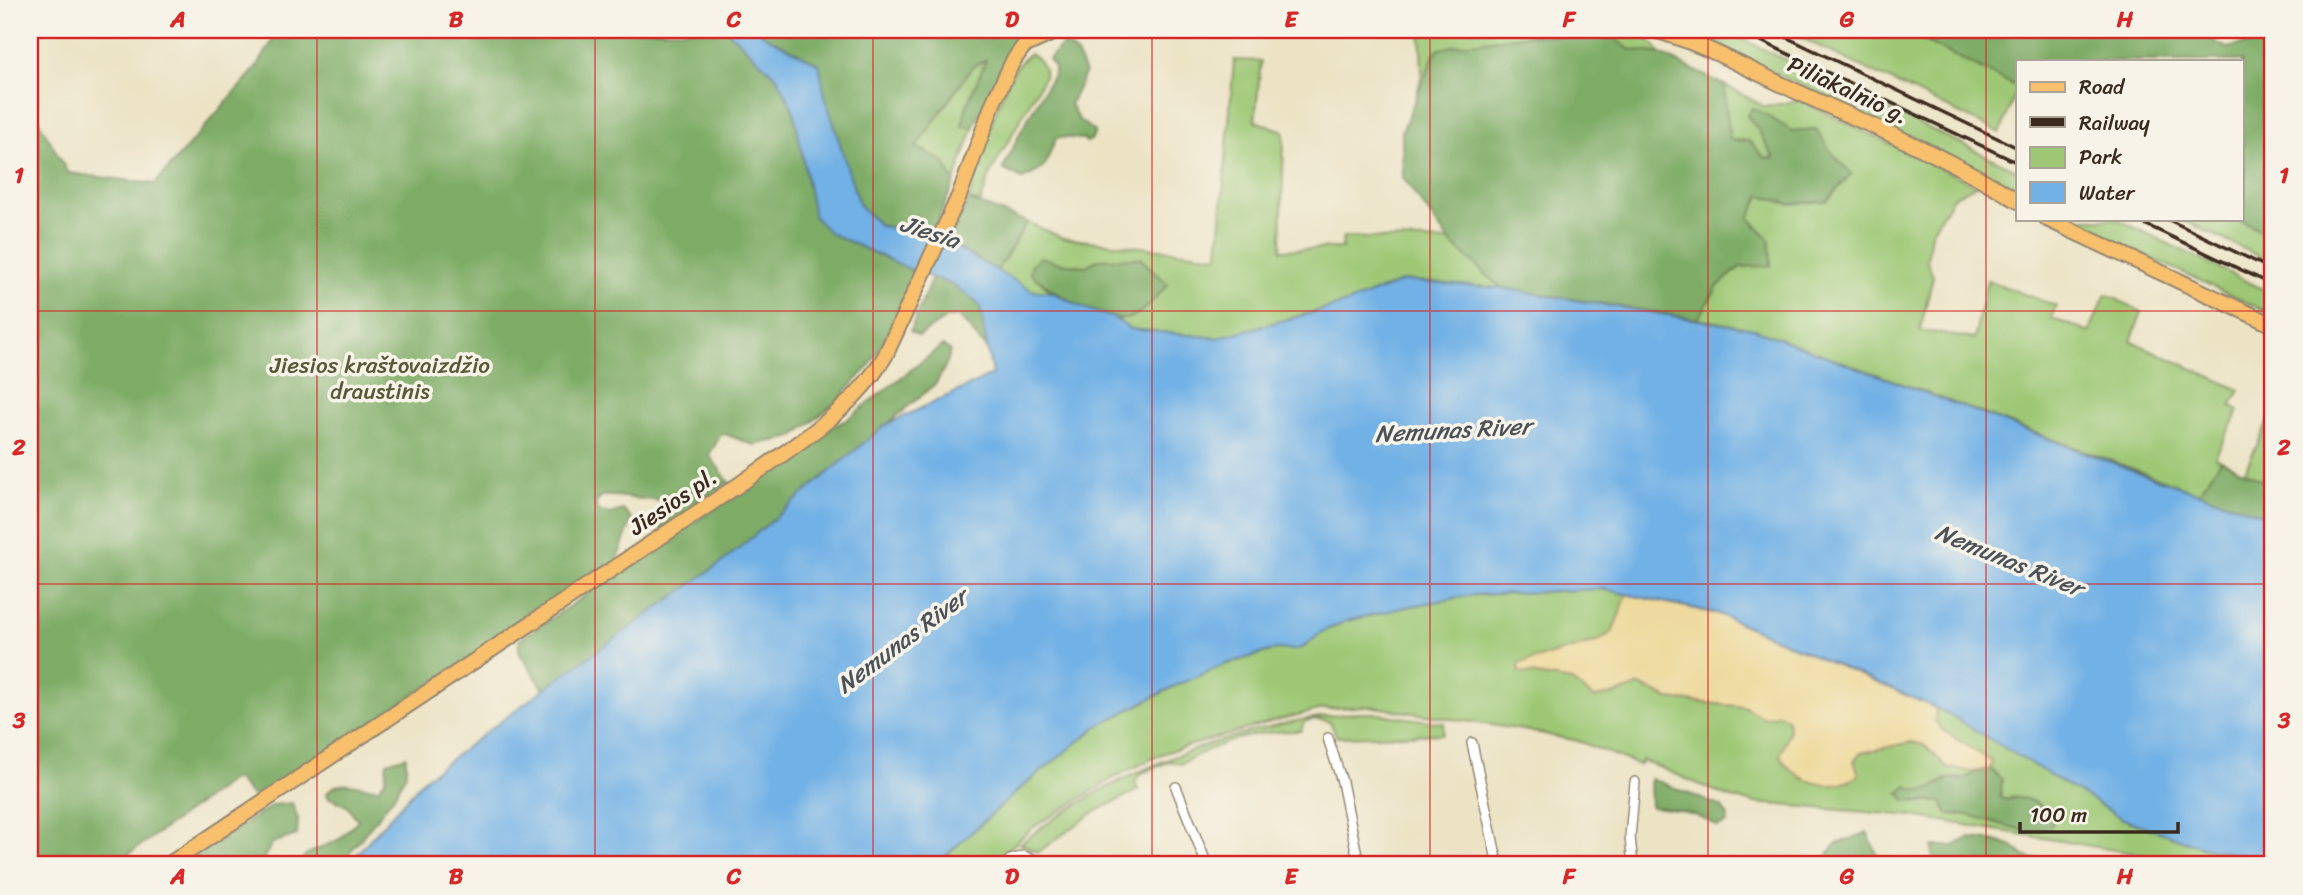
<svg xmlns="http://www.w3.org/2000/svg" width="2303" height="895" font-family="Sriracha,sans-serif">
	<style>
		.green { fill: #9dc774; stroke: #6c7849; stroke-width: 2 }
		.forest { fill: #7eac66; stroke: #5c6b42; stroke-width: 2 }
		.sand { fill: #eeda9e; stroke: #94825e; stroke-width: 2 }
		.water { fill: #72b1e5; stroke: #566e82; stroke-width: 2 }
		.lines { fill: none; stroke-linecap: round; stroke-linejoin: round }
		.minor-casing { stroke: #948672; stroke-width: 12 }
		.primary-casing { stroke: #948672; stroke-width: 18 }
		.minor { stroke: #fff; stroke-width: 9 }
		.primary { stroke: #f8bf6c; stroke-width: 14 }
		.rail { stroke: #3b2a1e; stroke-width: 3.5 }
		.grid { fill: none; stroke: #d62828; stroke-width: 2; stroke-opacity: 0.55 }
		.labels { text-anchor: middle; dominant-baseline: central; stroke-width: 7; stroke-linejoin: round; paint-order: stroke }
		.street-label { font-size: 23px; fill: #3b2a1e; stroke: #f7f3e8 }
		.park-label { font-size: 23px; fill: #585938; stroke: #f7f3e8 }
		.water-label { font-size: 24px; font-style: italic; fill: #4c525a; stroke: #f7f3e8 }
		.neatline { fill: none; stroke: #d62828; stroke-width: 2.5 }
		.grid-label { font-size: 23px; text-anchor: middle; font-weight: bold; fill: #d62828 }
	</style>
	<rect width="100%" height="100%" fill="#f7f3e8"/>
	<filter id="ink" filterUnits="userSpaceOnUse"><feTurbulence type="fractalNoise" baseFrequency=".0143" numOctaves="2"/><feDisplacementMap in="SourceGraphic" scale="14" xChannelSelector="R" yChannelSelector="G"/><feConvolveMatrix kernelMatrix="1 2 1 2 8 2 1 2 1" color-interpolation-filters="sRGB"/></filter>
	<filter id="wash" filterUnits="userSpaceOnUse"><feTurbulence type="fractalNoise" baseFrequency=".00686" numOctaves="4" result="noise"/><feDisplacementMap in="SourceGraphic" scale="28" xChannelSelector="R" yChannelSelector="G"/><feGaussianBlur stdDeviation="1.57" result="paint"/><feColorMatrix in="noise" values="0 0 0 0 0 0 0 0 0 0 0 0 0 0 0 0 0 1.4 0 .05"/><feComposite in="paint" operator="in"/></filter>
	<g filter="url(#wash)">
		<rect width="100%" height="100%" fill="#ece3c5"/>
		<!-- green -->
		<path class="green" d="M1420,30H1594L1638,33L1654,45L1661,54L1629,49L1416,97L1422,74Z
			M1686,30H1723L2018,171V190Z
			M1785,30H1902L2018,87L2000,133Z
			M1030,54C1039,59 1046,66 1044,77L990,174L980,203L969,200C977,171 1004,66 1030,54Z
			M987,59L967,105L962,126L973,128L954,183L944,162L916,147L973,66Z
			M1234,60L1261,61L1255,121L1284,131L1281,250L1342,248L1343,237L1449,241L1501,288L1404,281L1344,304L1217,338L1130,329L1114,318H1130L1140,258L1100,259L1086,266L1059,263L1040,257L1030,273L1052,292L1033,291L997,271L1027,222L1063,238L1218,256Z
			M1724,85L1765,107L1799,100L1976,185L1953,197L1931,233L1927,261L1933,276L1920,330L1974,339L1987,280L2056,306L2051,318L2089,332L2106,294L2142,312L2131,341L2240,390L2231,406L2239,410L2215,457L2221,460L2199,493L1754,329L1698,319L1717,287L1770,241L1749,217L1761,195L1789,204L1851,175L1830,151L1816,129L1792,131L1753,108L1747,116L1759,131L1775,159L1765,158L1749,141L1729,140Z
			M2068,219H2117L2273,294V315Z
			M2181,219H2238L2273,237V263Z
			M2273,412V486L2244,472Z
			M1602,589L1627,594L1613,632L1597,642L1519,664V672L1572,681L1594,698L1619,693L1639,685L1669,699L1745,707L1764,718L1780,714L1788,720L1789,732L1780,755L1804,779L1829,785L1860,753L1911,742L1924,745L1947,767L1969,771L1982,770L1966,778L1945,779L1933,790L1915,791V802H1942L1948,814L1969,815L2016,796L2005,800L2000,797L2002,780L1990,769L1992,762L1941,729L1935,721L1936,708L2236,854L2273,860V865H2203L1913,816L1755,803L1731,798L1642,760L1639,765L1578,741L1523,730L1368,706L1323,709L1277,720L1164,753L1117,776L1032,828L991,865H939L952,850L1023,786L1099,725L1175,686L1226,664L1277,649L1304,647L1322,632L1346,621L1411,606L1473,595Z
			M1355,713H1371L1444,723L1443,734L1337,737L1330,722C1318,719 1303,716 1301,731C1255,730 1220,742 1180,764L1170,761L1140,774L1135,782L1138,790L1093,813L1038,852L1020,844C1108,773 1243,722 1355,713Z"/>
		<!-- forest -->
		<path class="forest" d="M279,30H727L778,78L794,111L800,139L830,233L914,271L890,330L869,367L834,404L793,437L754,445L722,433L709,455L729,482L662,531L658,524L678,508C665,498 656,501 641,499C628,498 616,495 602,496L595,504L598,511L610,514L623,510L632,519L616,562L255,799L235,778L113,865H38L30,859V46L36,63L37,118L68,173L155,184L257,67Z
			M758,30H1023L992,86L973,128L962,126L967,105L986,60L973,66L916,147L944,162L954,183L932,234L880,226L859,205L825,96L819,64L764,36Z
			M1902,30H2193L2227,48L2267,40L2273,35V237L2238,219H2242V61H2018V87Z
			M1527,35L1614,38L1629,49L1661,54L1724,85L1730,140L1749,141L1765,158H1774L1759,131L1747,115L1753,107L1792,131L1816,129L1830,151L1851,174L1827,201L1789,204L1761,195L1749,217L1770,241L1771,266L1740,267L1717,287L1698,319L1501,288L1449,241L1403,178L1402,131L1436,50L1456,45Z
			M1064,44L1077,54L1085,74L1070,104L1079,120L1095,132L1091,140L1086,142L1084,139L1057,137C1041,165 1056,164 1022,179L1003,169L1021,131L1054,73V67L1049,59Z
			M969,200L1027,222L997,271L949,242Z
			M1040,257L1059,263L1086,266L1100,259L1140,258L1168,284C1157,296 1147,310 1132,317C1106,328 1050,290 1030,273L1032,264Z
			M932,278C947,283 972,290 980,306C984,316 985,339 987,350L959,316L946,318L919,336L910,331Z
			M942,346L950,350L947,363L936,383L725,560L544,689L519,652V640L745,488L831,427L845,421Z
			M2221,460L2273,486V518L2199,493Z
			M406,756V773L394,796L340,865H300L305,855L340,839L358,820L347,806L328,797L327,793C341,775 361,789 379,788L385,780L387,762Z
			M1990,769L2002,780L2000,797L2005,800C2025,794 2043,803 2054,821L2050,827L2029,832L1969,815L1948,814L1942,802L1905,800L1899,793L1907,786C1934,802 1941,771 1960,780L1982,770Z
			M1650,778L1722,807L1728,817L1727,823L1718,827C1697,812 1675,809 1651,807Z
			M292,803L298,819L297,835L272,843L260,865H182L273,805Z
			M1867,832L1880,861L1879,865H1826C1827,839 1848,842 1867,832Z
			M1969,838L1992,840L2012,846L2024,856L2051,865L1933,864L1932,846H1953Z"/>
		<!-- sand -->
		<path class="sand" d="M1627,594L1719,614L1936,708L1935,721L1941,729L1992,762L1990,769L1969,771L1947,767L1924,745L1911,742L1861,753L1854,761L1859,774C1836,796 1793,782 1780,755L1789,732L1788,720L1780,714L1764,718L1745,707L1669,699L1640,685L1619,693L1594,698L1572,681L1519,672L1518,664L1597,642L1613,631Z"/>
		<!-- water -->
		<path class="water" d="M727,30H758L765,36L819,64L825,96L859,205L880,226L932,234L1033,291L1052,292L1084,308L1114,318L1130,329L1217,338L1344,304L1404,281L1501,288L1754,329L2140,473L2273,518V860L2205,848L2123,819L1945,712L1719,614L1602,589L1473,595L1411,606L1346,621L1322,632L1304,647L1295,650L1277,649L1226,664L1175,686L1099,725L1023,786L952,850L938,865H347L424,779L544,689L725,560L885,425L992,375L980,306L968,295L950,284L914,271L830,233L814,217L794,111L778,78Z"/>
	</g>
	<g filter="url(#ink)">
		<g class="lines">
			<defs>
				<path id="minor" d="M1328,738L1342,782L1359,865
					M1472,743L1498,865
					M1176,787L1207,865
					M1004,865L1010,860L1024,856L1037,862L1038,865
					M1633,865L1630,837L1635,782"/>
				<path id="primary" d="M1654,30C1706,44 1753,72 1802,94C1874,127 1950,158 2018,201
					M1024,46L1059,30
					M2047,219L2273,325
					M168,865L740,484C792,447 852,412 885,356L959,196L994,101L1013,61L1035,30"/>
			</defs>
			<!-- minor casing -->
			<use href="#minor" class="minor-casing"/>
			<!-- primary casing -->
			<use href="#primary" class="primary-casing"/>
			<!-- minor -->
			<use href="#minor" class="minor"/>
			<!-- primary -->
			<use href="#primary" class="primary"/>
			<!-- rail -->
			<path class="rail" d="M1738,30L2018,163
				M1771,30L2018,148
				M2134,219L2273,285
				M2167,219L2273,270"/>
		</g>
	</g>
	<!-- grid -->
	<path class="grid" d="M317,30V865M595,30V865M873,30V865M1152,30V865M1430,30V865M1708,30V865M1986,30V865M30,311H2273M30,584H2273"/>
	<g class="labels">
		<!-- street labels -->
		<g class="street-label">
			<text transform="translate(1848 90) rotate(25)">Piliakalnio g.</text>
			<text transform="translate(673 502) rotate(-34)">Jiesios pl.</text>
		</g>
		<!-- park labels -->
		<g class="park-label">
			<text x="380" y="365">Jiesios kraštovaizdžio<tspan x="380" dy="26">draustinis</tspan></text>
		</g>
		<!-- water labels -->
		<g class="water-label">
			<text transform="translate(930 232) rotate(18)">Jiesia</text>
			<text transform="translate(1453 430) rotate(-3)">Nemunas River</text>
			<text transform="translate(2009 560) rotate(22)">Nemunas River</text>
			<text transform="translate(902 641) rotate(-37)">Nemunas River</text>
		</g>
	</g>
	<!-- margin -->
	<rect width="2303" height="895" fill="none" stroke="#f7f3e8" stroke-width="77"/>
	<!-- legend -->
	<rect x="2016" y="60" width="228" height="161" fill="#f7f3e8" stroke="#aca397" stroke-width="2"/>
	<rect x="2030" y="82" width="35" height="10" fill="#f8bf6c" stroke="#aca397" stroke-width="2"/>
	<text x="2079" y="94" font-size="21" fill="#3b2a1e">Road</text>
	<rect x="2030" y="117" width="35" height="10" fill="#3b2a1e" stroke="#aca397" stroke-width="2"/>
	<text x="2079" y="130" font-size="21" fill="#3b2a1e">Railway</text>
	<rect x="2030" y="147" width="35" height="21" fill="#9dc774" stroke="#aca397" stroke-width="2"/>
	<text x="2079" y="164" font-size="21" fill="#3b2a1e">Park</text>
	<rect x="2030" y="182" width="35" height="21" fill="#72b1e5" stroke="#aca397" stroke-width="2"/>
	<text x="2079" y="200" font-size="21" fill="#3b2a1e">Water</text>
	<!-- scale -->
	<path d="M2020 822v10h158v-10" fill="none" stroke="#3b2a1e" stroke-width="3.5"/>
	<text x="2030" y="822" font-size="21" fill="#3b2a1e" stroke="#f7f3e8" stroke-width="5" paint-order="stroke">100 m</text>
	<rect x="38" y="38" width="2226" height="818" class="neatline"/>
	<g class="grid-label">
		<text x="178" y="27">A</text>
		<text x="456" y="27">B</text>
		<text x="734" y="27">C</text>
		<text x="1012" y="27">D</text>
		<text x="1291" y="27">E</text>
		<text x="1569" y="27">F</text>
		<text x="1847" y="27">G</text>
		<text x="2125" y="27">H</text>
		<text x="19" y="183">1</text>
		<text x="2284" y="183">1</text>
		<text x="19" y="455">2</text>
		<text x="2284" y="455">2</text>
		<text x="19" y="728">3</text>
		<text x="2284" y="728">3</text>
		<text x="178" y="884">A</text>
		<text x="456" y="884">B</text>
		<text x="734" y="884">C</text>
		<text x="1012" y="884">D</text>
		<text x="1291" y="884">E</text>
		<text x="1569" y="884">F</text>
		<text x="1847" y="884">G</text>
		<text x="2125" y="884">H</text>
	</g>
</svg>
